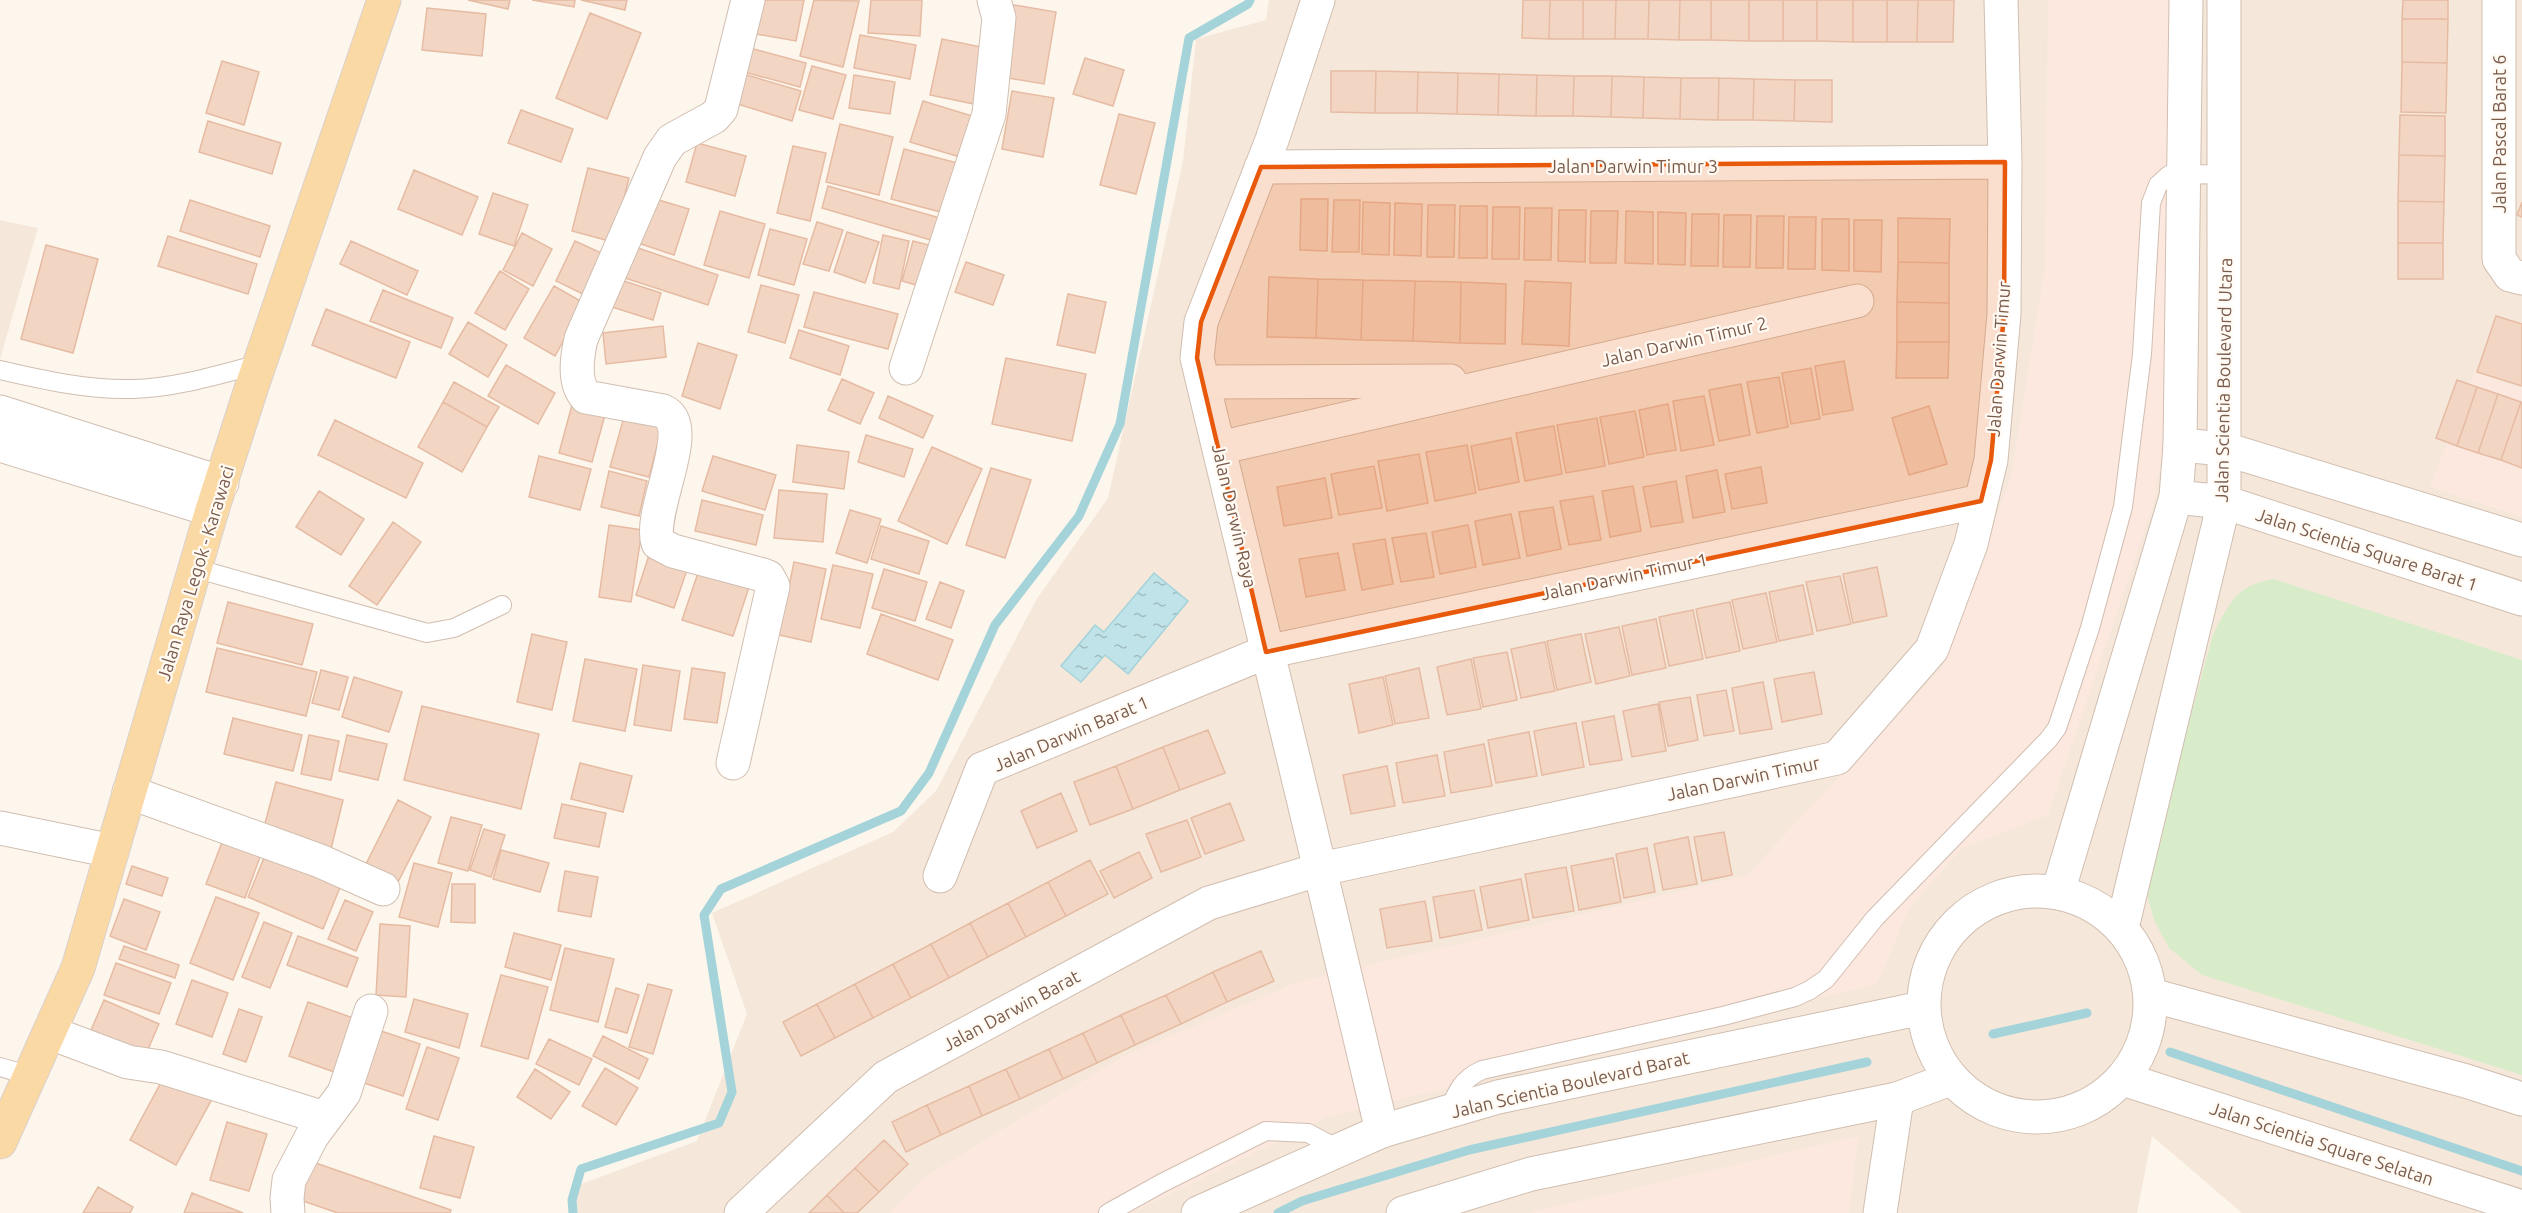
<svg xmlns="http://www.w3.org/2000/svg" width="2522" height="1213" font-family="Ubuntu,sans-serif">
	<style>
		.residential { fill: #f5e8da }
		.commercial { fill: #fde8e0 }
		.pitch { fill: #d8ecc9 }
		.water { fill: url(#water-ripples); stroke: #a5d3da; stroke-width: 1.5 }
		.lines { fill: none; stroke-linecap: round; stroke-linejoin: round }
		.stream { stroke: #a5d3da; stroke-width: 9 }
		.building { fill: #f3d5c3; stroke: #e6bba3; stroke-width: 1.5 }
		.service-casing { stroke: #d1beb0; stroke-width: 20 }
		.minor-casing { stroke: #d1beb0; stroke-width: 35 }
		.tertiary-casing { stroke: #d1beb0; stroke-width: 35 }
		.primary-casing { stroke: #dad1cd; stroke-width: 35 }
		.service { stroke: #fff; stroke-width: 18 }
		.minor { stroke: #fff; stroke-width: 33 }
		.tertiary { stroke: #fff; stroke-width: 33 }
		.primary { stroke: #fbd9a5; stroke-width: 33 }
		.marked { fill: #e8590c; fill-opacity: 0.2; stroke: #e8590c; stroke-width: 4.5; stroke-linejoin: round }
		.labels { text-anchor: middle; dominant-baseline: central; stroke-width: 4.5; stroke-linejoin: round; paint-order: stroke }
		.street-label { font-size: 18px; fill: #7a5c4d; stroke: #fffaf3 }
	</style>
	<defs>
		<pattern id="water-ripples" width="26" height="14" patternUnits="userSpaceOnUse" patternTransform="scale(1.5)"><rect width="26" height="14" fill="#bfe3e8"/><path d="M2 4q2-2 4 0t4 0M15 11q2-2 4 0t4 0" fill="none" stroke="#a0bbbe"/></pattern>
	</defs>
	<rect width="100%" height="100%" fill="#fdf6ec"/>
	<!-- residential -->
	<path class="residential" d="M1269,0H2522V1213H2242L2152,1136L2137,1213H572L573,1187L697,1141L747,1014L712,913L893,832L936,791L1036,600L1108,498L1183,161L1196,39L1266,20Z
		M0,220L38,228L0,359Z"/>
	<!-- commercial -->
	<path class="commercial" d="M2048,0H2186L2184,331L2153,505L2048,815L1962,848L1909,908L1877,984L1327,1117L1131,1213H890L923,1178L1124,1056L1298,982L1747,875L1942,668L2011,477L2045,268Z
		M2475,372L2522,389V517L2430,487Z
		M1858,1136L1849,1213H1527H1528Z"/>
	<!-- pitch -->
	<path class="pitch" d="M2274,579L2522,660V1075L2202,975L2169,948L2154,920L2144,883L2213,635C2230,602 2235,586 2274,579Z"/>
	<!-- water -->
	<path class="water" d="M1154,573L1188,601L1128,674L1105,655L1081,682L1061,666L1095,625L1104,632Z"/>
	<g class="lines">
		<!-- stream -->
		<path class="stream" d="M1993,1034L2087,1013
			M2170,1052L2522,1171
			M573,1213L572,1200L581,1169L719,1123L732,1092L704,915L721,889L901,811L929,773L995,625L1079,516L1120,424L1189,38L1248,4L1250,0
			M1278,1213L1302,1201L1469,1150L1867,1062"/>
	</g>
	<!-- building -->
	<path class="building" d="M468,0H510L508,9Z
		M532,0H575L574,7Z
		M581,0H627L625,10Z
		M756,0H804L796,41L750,33Z
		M814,0L859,1L843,67L800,56Z
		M871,0H922L920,36L868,33Z
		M1523,0H1550L1549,39L1522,38Z
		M1550,0H1583V39H1549Z
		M1583,0H1616L1615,39H1583Z
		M1616,0H1649L1648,39H1615Z
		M1649,0H1680L1679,40L1648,39Z
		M1680,0H1711V40H1679Z
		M1711,0H1749V41L1711,40Z
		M1749,0H1783V41H1749Z
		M1783,0H1817V41H1783Z
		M1817,0H1853V42L1817,41Z
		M1853,0H1887V42H1853Z
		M1887,0H1918L1917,42H1887Z
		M1918,0H1954L1953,42H1917Z
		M2403,0H2448V19H2402Z
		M1008,4L1056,12L1044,84L996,76Z
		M427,8L486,14L482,56L422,50Z
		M590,13L641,33L607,119L556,98Z
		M2402,19H2448L2447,63L2402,62Z
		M860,35L916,45L910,79L854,68Z
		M942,39L986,48L974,104L930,95Z
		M750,48L806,63L800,87L744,72Z
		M1085,58L1124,70L1113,106L1073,94Z
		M222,61L259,72L244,125L206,113Z
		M2402,62L2447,63L2446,113L2401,112Z
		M812,66L846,75L833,119L799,110Z
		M1331,71H1376L1375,113L1331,112Z
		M1376,71L1418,72L1417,113H1375Z
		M1418,72L1458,73L1457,114L1417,113Z
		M740,73L801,91L792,121L731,102Z
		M1458,73L1499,74L1498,115L1457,114Z
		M1499,74L1537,75L1536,116L1498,115Z
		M854,75L895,82L890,114L849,108Z
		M1537,75L1574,76L1573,116H1536Z
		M1574,76H1612L1611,117L1573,116Z
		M1612,76L1644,77L1643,118L1611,117Z
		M1644,77L1681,78L1680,119L1643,118Z
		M1681,78H1719L1718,120L1680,119Z
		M1719,78L1754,79L1753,120H1718Z
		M1754,79L1795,80L1794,121L1753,120Z
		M1795,80H1832V122L1794,121Z
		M1012,91L1054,98L1043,157L1002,149Z
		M923,101L972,116L960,157L910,142Z
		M521,110L573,129L561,162L508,143Z
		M1119,114L1155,123L1136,194L1100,185Z
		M2400,115L2445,116V156L2399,155Z
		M208,121L281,143L272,174L199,152Z
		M840,124L893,137L879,195L826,182Z
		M697,143L746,156L735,196L686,182Z
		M793,146L826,153L810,221L777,213Z
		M904,149L965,165L952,215L891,199Z
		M2399,155L2445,156L2444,202L2398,201Z
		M588,168L629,178L613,242L572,231Z
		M414,170L478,197L462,235L398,209Z
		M828,186L947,220L941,243L822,208Z
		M493,193L528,205L514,246L479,234Z
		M652,198L689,209L674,255L638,243Z
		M1301,199H1328L1327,251L1300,250Z
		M190,200L270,226L260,257L180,231Z
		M1334,200H1360L1359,252H1332Z
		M2398,201L2444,202L2443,243H2398Z
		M1363,202L1390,203L1389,255L1362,254Z
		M2522,202V217L2517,215Z
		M1395,203L1422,204L1421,256L1394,255Z
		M1428,205H1455L1454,257H1427Z
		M1460,206H1487V258H1459Z
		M1493,207H1520L1519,259H1492Z
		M1525,208H1552L1551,260H1524Z
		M1559,210H1586L1585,262L1558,261Z
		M720,211L765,224L749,278L704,265Z
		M1591,211H1618L1616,263H1590Z
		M1626,211L1653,212V264L1625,263Z
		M1658,212L1686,213L1685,265L1658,264Z
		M1692,214H1719L1718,266H1691Z
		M1724,215H1751L1750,267H1723Z
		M1757,216H1784L1783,268H1756Z
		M1789,217H1816L1815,269H1788Z
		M1898,218L1950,219L1949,263L1898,262Z
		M1822,219H1849V271L1822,270Z
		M1854,220H1882L1881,272L1854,271Z
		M817,222L843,230L829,271L803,264Z
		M770,229L807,239L794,285L758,275Z
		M847,232L879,242L865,283L834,272Z
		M522,233L552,249L533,286L503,270Z
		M883,235L909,241L899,289L873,283Z
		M168,236L257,264L248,294L158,266Z
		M351,241L418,271L407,295L340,264Z
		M575,241L608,256L589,297L556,281Z
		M913,241L941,248L930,289L902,281Z
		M2398,243H2443V279H2398Z
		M46,245L98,259L73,353L21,339Z
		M635,247L718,275L708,305L625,278Z
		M966,262L1004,275L993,305L955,292Z
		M1898,262L1949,263V303L1897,302Z
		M500,271L529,289L505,330L475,313Z
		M1269,277L1318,279L1316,338L1267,337Z
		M1318,279L1363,280L1361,340L1316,338Z
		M621,280L661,293L653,320L612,307Z
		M1363,280L1415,281L1413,341L1361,340Z
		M1415,281L1461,282L1460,343L1413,341Z
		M1525,281L1571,283L1569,346L1522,344Z
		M1461,282L1506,284L1505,344L1460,343Z
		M761,285L799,295L785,343L748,332Z
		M554,286L584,303L555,356L524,338Z
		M383,290L453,318L441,348L370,321Z
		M814,292L898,314L888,349L804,327Z
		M1068,294L1106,302L1095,353L1057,345Z
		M1897,302L1949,303V342H1897Z
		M326,309L410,342L396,378L312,345Z
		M2496,316L2522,324V386L2477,372Z
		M468,322L507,345L488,377L449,354Z
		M663,326L666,357L606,364L603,333Z
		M799,330L849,346L840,375L790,358Z
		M1897,342H1949L1948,378H1896Z
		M698,343L737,355L720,409L682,396Z
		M1006,358L1086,374L1072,441L992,424Z
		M1844,361L1853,410L1823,415L1815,366Z
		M506,365L555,393L538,424L488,396Z
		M1811,368L1820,419L1791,424L1782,373Z
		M1779,377L1788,427L1757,433L1747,382Z
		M842,379L874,393L860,424L828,410Z
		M2457,380L2477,387L2457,446L2436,438Z
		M454,382L499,407L487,427L443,402Z
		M1741,384L1750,435L1719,441L1709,390Z
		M2477,387L2498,394L2478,453L2457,446Z
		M2498,394L2521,402L2501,460L2478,453Z
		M888,396L933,416L923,438L879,418Z
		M1704,396L1714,445L1681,451L1673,401Z
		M443,402L487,427L462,472L418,447Z
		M2521,402L2522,403V468L2501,460Z
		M1668,404L1676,450L1647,455L1639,410Z
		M572,405L605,415L592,462L559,453Z
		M1929,406L1947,464L1909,475L1892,418Z
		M1635,411L1644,457L1609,464L1600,417Z
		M624,417L662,427L649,477L610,467Z
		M1597,418L1605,466L1566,473L1557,425Z
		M335,420L423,463L406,498L318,455Z
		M1554,426L1562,474L1525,481L1516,433Z
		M866,435L913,449L904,477L858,462Z
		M1511,438L1519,482L1479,490L1471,446Z
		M797,445L849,452L844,489L793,482Z
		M1467,445L1476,493L1435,501L1426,452Z
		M932,447L982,469L947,544L898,521Z
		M1419,454L1428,503L1387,511L1378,461Z
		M539,456L591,469L580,510L529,497Z
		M713,456L776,475L765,510L702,491Z
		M1374,466L1382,508L1339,515L1331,474Z
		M1761,467L1767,503L1732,509L1725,474Z
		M991,468L1031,480L1005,558L966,545Z
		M1717,470L1725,512L1693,518L1686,476Z
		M609,471L647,481L639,516L601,507Z
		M1325,478L1332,518L1284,526L1277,487Z
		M1676,481L1683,522L1651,527L1643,487Z
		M1633,486L1641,531L1610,537L1602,491Z
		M779,490L827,494L823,542L774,538Z
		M319,491L364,519L341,555L296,527Z
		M1593,496L1601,540L1569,545L1560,501Z
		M702,500L763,515L756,545L695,531Z
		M1553,507L1561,549L1527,556L1519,512Z
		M850,510L881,519L867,563L836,553Z
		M1511,514L1520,558L1483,565L1475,521Z
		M393,522L421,542L377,605L349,586Z
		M609,525L642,530L631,602L599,597Z
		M1468,525L1476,567L1440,574L1432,532Z
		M881,526L929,541L919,574L871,559Z
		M1426,533L1434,577L1401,582L1392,538Z
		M1385,539L1393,584L1362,590L1353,544Z
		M652,546L691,558L674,608L636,595Z
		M1338,553L1345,590L1306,597L1299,559Z
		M794,562L826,569L811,642L779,635Z
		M701,564L751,581L733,636L682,620Z
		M833,565L873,574L860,628L821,619Z
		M1877,567L1887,616L1853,623L1843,574Z
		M884,569L927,582L915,621L872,608Z
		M1840,576L1851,624L1817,631L1806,582Z
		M940,582L964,591L951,628L926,619Z
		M1803,585L1813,634L1779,641L1769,592Z
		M1766,593L1777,642L1743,649L1732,600Z
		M228,602L313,624L302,665L217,643Z
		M1730,602L1740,651L1706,658L1696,609Z
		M1693,610L1703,659L1669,666L1659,617Z
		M881,614L953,640L938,680L867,654Z
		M1656,619L1666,668L1632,675L1622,626Z
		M1619,627L1630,676L1596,684L1585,634Z
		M532,634L567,642L552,710L517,702Z
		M1581,634L1591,682L1557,690L1547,641Z
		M1545,642L1555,691L1521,698L1511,649Z
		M217,648L317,672L306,716L206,692Z
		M1507,652L1517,700L1483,707L1473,658Z
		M585,659L637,669L625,731L573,721Z
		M1471,659L1481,709L1447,715L1437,667Z
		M643,665L680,671L671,731L634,725Z
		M692,668L725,673L717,723L684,719Z
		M1419,668L1429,718L1395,724L1385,676Z
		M321,670L348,677L339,710L312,703Z
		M1814,672L1822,714L1782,722L1774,679Z
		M354,677L402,692L389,732L342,717Z
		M1383,677L1393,725L1359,733L1349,684Z
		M1763,682L1772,729L1740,734L1732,688Z
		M1726,690L1734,731L1704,736L1697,695Z
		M1690,697L1698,740L1668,746L1659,702Z
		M1658,704L1666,751L1632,757L1623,711Z
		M422,706L539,734L521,809L404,780Z
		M1614,716L1622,760L1590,765L1582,722Z
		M233,718L302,735L293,771L224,754Z
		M1576,723L1584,767L1542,775L1534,731Z
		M1208,730L1225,773L1180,790L1163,747Z
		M1529,732L1537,776L1496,783L1488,740Z
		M309,735L339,741L331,780L301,774Z
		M347,735L387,744L378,780L339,771Z
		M1484,744L1492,786L1451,793L1444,752Z
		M1163,747L1180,790L1133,809L1116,766Z
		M1437,755L1445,796L1403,803L1396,763Z
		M580,763L632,776L623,812L571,799Z
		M1116,766L1133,809L1090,825L1074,782Z
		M1387,766L1395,806L1351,814L1343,775Z
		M276,782L343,800L331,849L263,831Z
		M1061,793L1077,831L1037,848L1021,811Z
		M398,800L431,817L395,888L362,872Z
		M1230,803L1244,840L1205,854L1191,818Z
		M562,804L606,813L599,847L554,838Z
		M451,817L482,825L468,871L438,863Z
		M1187,820L1201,857L1161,872L1146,834Z
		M484,829L505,835L491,877L470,870Z
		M226,832L264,846L245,898L206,884Z
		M1724,832L1732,875L1702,881L1694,837Z
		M1688,837L1697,884L1663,890L1654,844Z
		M1647,848L1655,892L1624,898L1616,854Z
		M501,850L549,863L540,892L493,879Z
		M1139,852L1152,878L1114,898L1100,871Z
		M266,853L341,885L323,929L248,897Z
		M1613,858L1621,902L1579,910L1571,866Z
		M1090,860L1108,894L1066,916L1048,882Z
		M414,863L452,873L438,927L399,917Z
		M132,866L168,878L162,896L126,884Z
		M1566,867L1574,911L1533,918L1525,874Z
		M565,871L598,877L591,917L558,911Z
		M1521,879L1529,920L1488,928L1480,887Z
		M1048,882L1066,916L1026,937L1008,903Z
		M452,884H475V923L451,922Z
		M1474,890L1482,930L1440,938L1433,897Z
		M216,897L259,913L233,980L190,963Z
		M124,899L160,912L146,950L110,936Z
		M345,900L373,912L356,951L328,939Z
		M1425,901L1432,941L1387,948L1380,909Z
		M1008,903L1026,937L988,957L970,923Z
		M264,922L292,933L270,988L242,977Z
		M970,923L988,957L949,978L931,944Z
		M380,924L410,926L406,997L376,995Z
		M514,933L561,945L551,980L505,967Z
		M298,936L358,958L347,987L287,965Z
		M931,944L949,978L911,998L893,964Z
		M124,946L179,965L175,978L119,959Z
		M565,948L614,959L598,1022L550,1010Z
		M1261,951L1274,981L1227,1002L1213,972Z
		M116,963L171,983L159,1014L104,995Z
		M893,964L911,998L873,1018L855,984Z
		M1213,972L1227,1002L1181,1024L1166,995Z
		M501,975L548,987L528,1059L481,1046Z
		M192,980L228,993L212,1037L176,1024Z
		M648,984L672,990L653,1054L629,1047Z
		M855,984L873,1018L835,1038L817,1004Z
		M616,988L639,995L627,1033L605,1027Z
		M1166,995L1181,1024L1135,1045L1121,1015Z
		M414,999L468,1014L459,1048L405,1032Z
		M104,1000L159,1024L146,1054L91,1030Z
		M308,1002L356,1019L337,1073L289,1056Z
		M817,1004L835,1038L801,1056L783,1022Z
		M239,1009L262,1017L246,1062L223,1054Z
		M1121,1015L1135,1045L1097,1063L1083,1033Z
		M375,1029L420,1044L403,1096L358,1081Z
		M1083,1033L1097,1063L1063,1079L1049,1049Z
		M603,1036L648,1059L639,1079L593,1056Z
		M549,1039L592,1059L579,1085L536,1064Z
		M427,1047L459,1058L438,1120L406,1109Z
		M1049,1049L1063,1079L1020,1099L1006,1069Z
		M605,1068L638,1088L616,1125L582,1106Z
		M535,1069L570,1092L551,1119L517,1097Z
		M1006,1069L1020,1099L982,1116L969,1086Z
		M165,1075L212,1099L176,1165L130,1140Z
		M969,1086L982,1116L941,1135L927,1105Z
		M927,1105L941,1135L906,1152L892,1122Z
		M227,1122L267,1134L249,1191L210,1180Z
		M434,1136L474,1147L460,1198L420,1188Z
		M884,1140L908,1164L879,1192L855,1168Z
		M310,1161L451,1210L450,1213H338L297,1199Z
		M855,1168L879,1192L857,1213H844L827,1195Z
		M98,1187L133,1207L130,1213H83Z
		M192,1193L243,1213H184Z
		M827,1195L844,1213H809Z"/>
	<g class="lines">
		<defs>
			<path id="service" d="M0,370C43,380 87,390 132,389C175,388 218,375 259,364
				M194,568L427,633L454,628L502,605
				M0,1067L31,1076
				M1449,1112C1456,1092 1462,1079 1482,1070L1723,1016L1795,997L1810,990L1826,979L1875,918L2048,740L2057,728L2064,707L2090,628L2123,507L2142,354L2151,203L2158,185L2169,175L2224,174
				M1108,1213L1162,1183L1266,1131L1308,1133L1338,1149"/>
			<path id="minor" d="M1318,0L1272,140L1201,322L1197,358C1260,616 1321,873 1382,1131
				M2499,0V259L2510,275L2522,278
				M1261,167L2005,162
				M906,368L989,114L999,18L994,0
				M1203,382L1450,381
				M2180,445L2225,449L2522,540
				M1219,448L1857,301
				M2176,497L2224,502L2522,599
				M733,763L773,586L768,577L763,575L673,551L658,543C647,511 697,427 663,411L586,397C573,382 577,357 581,339L660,157L672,140L714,117L721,109L748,0
				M129,792L320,861L383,889
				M0,828L112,851
				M940,876L982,769L1266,652L1981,501
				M51,1033L128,1062L161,1067L324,1118
				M288,1213L287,1198L289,1180L312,1136L344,1093L371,1011
				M741,1213L886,1077L1209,903L1321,869L1837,758L1932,649L1971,544L1991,460L2004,314L2005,162L2001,0
				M1880,1213L1897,1099"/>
			<path id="tertiary" d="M0,412L222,483
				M0,445L212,510
				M1924 1004a113 113 0 1 1 226 0a113 113 0 1 1-226 0Z
				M2058,892L2176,497L2180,445L2186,0
				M2122,928L2224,502V0
				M2151,995L2466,1081L2522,1099
				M2123,1079L2522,1207
				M1198,1213L1382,1131L1498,1097L1922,1008
				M1403,1213L1531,1174L1897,1099L1950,1079"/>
			<path id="primary" d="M0,1142L78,968L212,510L253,383L384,0"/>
		</defs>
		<!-- service casing -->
		<use href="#service" class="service-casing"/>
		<!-- minor casing -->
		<use href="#minor" class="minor-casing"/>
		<!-- tertiary casing -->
		<use href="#tertiary" class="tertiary-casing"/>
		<!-- primary casing -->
		<use href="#primary" class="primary-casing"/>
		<!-- service -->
		<use href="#service" class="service"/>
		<!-- minor -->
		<use href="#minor" class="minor"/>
		<!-- tertiary -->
		<use href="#tertiary" class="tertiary"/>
		<!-- primary -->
		<use href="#primary" class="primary"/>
	</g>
	<!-- marked area -->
	<path class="marked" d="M2005,162L2004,314L1991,460L1981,501L1266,652L1197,358L1201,322L1261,167Z"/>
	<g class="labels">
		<!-- street labels -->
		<g class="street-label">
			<text transform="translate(2499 134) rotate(-90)">Jalan Pascal Barat 6</text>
			<text x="1633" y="166">Jalan Darwin Timur 3</text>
			<text transform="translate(1684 341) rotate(-13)">Jalan Darwin Timur 2</text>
			<text transform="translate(1998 359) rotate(-86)">Jalan Darwin Timur</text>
			<text transform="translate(2223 380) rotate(-89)">Jalan Scientia Boulevard Utara</text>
			<text transform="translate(1235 516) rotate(77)">Jalan Darwin Raya</text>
			<text transform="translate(2367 549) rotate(18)">Jalan Scientia Square Barat 1</text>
			<text transform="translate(195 573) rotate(-73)">Jalan Raya Legok - Karawaci</text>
			<text transform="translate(1624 576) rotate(-12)">Jalan Darwin Timur 1</text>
			<text transform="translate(1071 733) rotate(-23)">Jalan Darwin Barat 1</text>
			<text transform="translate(1743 778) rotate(-12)">Jalan Darwin Timur</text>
			<text transform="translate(1011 1010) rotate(-28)">Jalan Darwin Barat</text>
			<text transform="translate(1570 1084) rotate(-13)">Jalan Scientia Boulevard Barat</text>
			<text transform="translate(2322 1143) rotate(18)">Jalan Scientia Square Selatan</text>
		</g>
	</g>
</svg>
